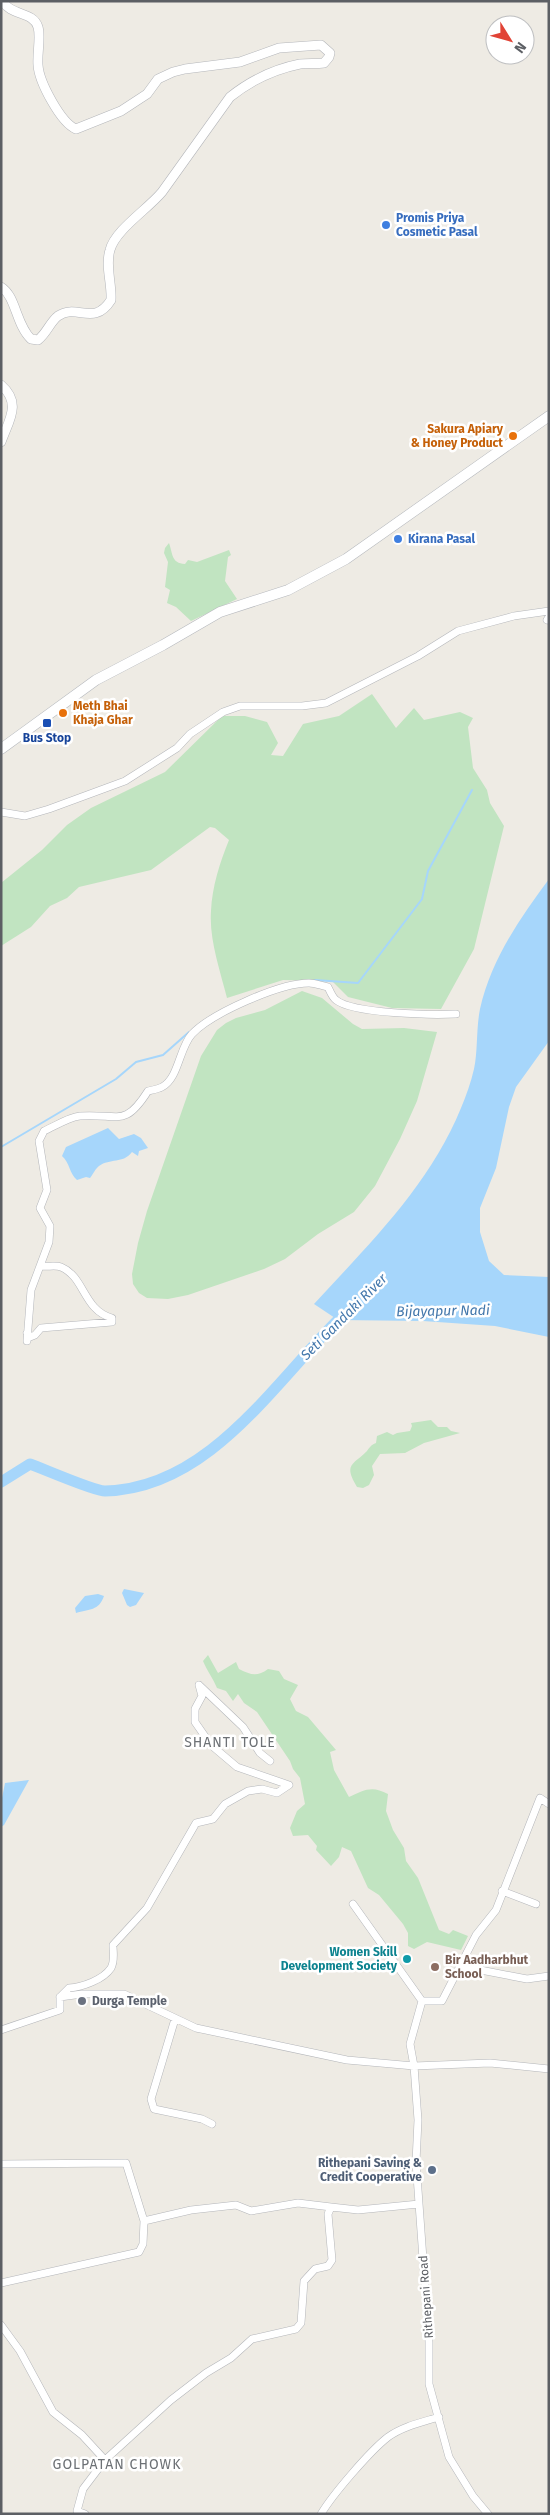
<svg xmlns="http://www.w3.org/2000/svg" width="550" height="2515" font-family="'Fira Sans',sans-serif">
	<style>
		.green { fill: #c1e4c1 }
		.water { fill: #a6d6fb }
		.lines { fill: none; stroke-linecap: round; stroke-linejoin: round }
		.stream { stroke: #a6d6fb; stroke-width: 2 }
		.river { stroke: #a6d6fb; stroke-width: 11 }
		.minor-casing { stroke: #b4b6ba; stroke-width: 8 }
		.tertiary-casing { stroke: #b4b6ba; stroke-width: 10 }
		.secondary-casing { stroke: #b5b8bd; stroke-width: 11 }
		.minor { stroke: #fff; stroke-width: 7 }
		.tertiary { stroke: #fff; stroke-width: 9 }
		.secondary { stroke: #fff; stroke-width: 10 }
		.shop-dot { fill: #3f7fe0; stroke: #fff; stroke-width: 2 }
		.food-dot { fill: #e8710a; stroke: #fff; stroke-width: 2 }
		.transit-dot { fill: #1a4fb4; stroke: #fff; stroke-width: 2 }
		.culture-dot { fill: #0f9aa8; stroke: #fff; stroke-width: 2 }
		.education-dot { fill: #8d6e63; stroke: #fff; stroke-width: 2 }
		.worship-dot { fill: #6b7280; stroke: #fff; stroke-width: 2 }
		.service-dot { fill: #5c6f8a; stroke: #fff; stroke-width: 2 }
		.labels { text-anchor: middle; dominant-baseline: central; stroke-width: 5; stroke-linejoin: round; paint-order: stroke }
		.shop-label { font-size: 12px; font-weight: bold; fill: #366cbe; stroke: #fff; text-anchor: start }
		.food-label { font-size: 12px; font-weight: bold; fill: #c56008; stroke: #fff; text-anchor: end }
		.transit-label { font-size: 12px; font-weight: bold; fill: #164399; stroke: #fff }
		.culture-label { font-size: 12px; font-weight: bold; fill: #0d838f; stroke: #fff; text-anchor: end }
		.education-label { font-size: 12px; font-weight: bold; fill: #785e54; stroke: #fff; text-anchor: start }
		.worship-label { font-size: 12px; font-weight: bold; fill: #5b616d; stroke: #fff; text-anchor: start }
		.service-label { font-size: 12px; font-weight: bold; fill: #4e5e75; stroke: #fff; text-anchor: end }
		.street-label { font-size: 12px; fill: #5c5f64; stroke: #fff }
		.water-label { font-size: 14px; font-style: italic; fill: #4478ac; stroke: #fff }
		.neighbourhood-label { font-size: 14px; letter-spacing: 1px; fill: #6d7175; stroke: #fff }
	</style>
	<rect width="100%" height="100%" fill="#eeebe4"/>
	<!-- green -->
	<path class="green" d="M169,543C173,554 171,563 185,564L188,560L197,562L229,550L231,555L228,557L225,581L237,599L191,621L176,607L167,603L170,590L165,587L168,562L164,553L165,548Z
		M372,694L396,728L414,708L424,720L460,712L473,718L468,727L473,768L487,790L490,803L504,826L474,949L441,1009L392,1008L348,997L332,981L283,980L227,998C220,970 209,939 211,911C212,887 220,862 229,840L215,828L210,827L151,870L79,887L67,898L50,906L31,927L1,946V883L42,850L67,825L91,808L165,772L222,716H245L267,722L278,743L271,755L283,756L303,724L339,716Z
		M302,991L322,998L353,1024L362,1029L404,1028L437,1032L417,1101L400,1139L375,1186L354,1212L318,1234L285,1259L264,1269L188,1295L168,1299L147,1298L139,1293L133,1284L132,1274L138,1243L147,1211L201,1056L217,1030L226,1023L236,1018L265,1010Z
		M431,1420L438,1427H447L451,1431L460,1433L424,1443L405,1453L380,1454L372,1466L374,1475L369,1485L363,1488L357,1487C343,1464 353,1465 367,1451C370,1447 371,1445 376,1443L377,1436L387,1432L393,1435L397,1433L410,1431L412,1426L411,1423Z
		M208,1655L218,1673L236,1662L239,1669C251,1675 257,1677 268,1669L279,1671L284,1679L298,1685L290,1699L296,1711L308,1717L336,1750L330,1752L334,1770L349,1797C364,1790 372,1785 388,1794L386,1811L393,1830L404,1848L406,1861L418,1878L439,1930L449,1934L453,1930L468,1936L461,1950L427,1942L414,1949L408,1946V1933L403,1924L379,1895L368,1888L351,1851L342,1847L339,1857L331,1866L316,1850L317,1846L308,1835L293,1836L290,1828L297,1811L305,1804L300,1778L293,1769L290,1761L257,1712L244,1703L238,1694L233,1701L226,1691L217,1688C213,1678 207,1671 203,1661Z"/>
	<!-- water -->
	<path class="water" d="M549,879V1041L516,1087L509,1107L496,1168L480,1208V1232L489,1261L504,1275L549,1277V1337L495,1326L423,1321L338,1320L314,1304C370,1243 429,1186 461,1108C466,1096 471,1082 474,1069C478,1051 476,1029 480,1009C491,960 520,918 549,879Z
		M108,1128L119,1139L134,1134L141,1138L148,1148L139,1151L138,1156L132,1152C123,1164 110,1158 99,1166C96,1168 93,1174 90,1178L86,1177L77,1180C69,1173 70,1163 62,1156L66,1147Z
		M124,1589L144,1593L136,1605L130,1607L127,1605L122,1593Z
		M98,1594L104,1596C99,1611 89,1609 76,1613L75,1608L85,1596Z
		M29,1780L4,1825L1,1827V1803L5,1783Z"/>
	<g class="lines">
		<!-- stream -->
		<path class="stream" d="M315,980L358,983L422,899L428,871L472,790
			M1,1147L116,1079L136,1062L163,1055L189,1032"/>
		<!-- river -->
		<path class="river" d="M1,1482L30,1464C44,1469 94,1491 105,1491C212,1489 278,1376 347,1311"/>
		<defs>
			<path id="minor" d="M547,620L549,617
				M1,812L25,816L49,809L125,781L177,748L190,734L223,712L240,706H302L326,703L418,656L458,631L514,616L549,611
				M27,1333L30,1337L35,1335L41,1328L112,1322V1318C83,1310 85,1277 61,1267C56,1265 47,1267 41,1266
				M27,1341L31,1290L49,1242L50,1226L40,1208L47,1190L39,1141L44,1131C55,1126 69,1117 80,1116C118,1113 124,1129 148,1091C152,1090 158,1089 162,1087C179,1078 179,1048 192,1034C212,1013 280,983 309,983C315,983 322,986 328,987C330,991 332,997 336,1000C353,1014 433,1015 456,1014
				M200,1686L243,1727L260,1753L270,1761
				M502,1891L536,1904
				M353,1904L422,2001
				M460,1966L476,1935L496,1910L540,1798L549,1804
				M60,1997L69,1988C82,1987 103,1980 111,1968C115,1961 113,1952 113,1945L147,1908L196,1823L213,1819L225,1804L248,1791L262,1789L277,1793L289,1785L237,1767L211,1745L195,1722V1709L202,1696L199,1685
				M175,2019L151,2099L154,2109L202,2119L212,2124
				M1,2030L60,2010V1997L82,1994H124L196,2028L347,2060L414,2066L490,2063L549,2069
				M1,2164L126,2163L144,2221
				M1,2283L139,2252L143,2244L144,2221L191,2210L236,2205L251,2211L298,2203L331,2207
				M1,2325L20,2351L53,2412L82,2435L105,2460
				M85,2514L77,2511L83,2489L105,2460L171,2400L206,2373L231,2358L252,2339L296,2329L301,2323L304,2281L315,2269L328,2266L332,2260L328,2214L331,2207L358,2210L419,2204
				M321,2514C333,2494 370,2451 388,2437C403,2426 423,2422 439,2417
				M488,2514L473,2496L449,2457L429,2384V2342L416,2162L418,2120L414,2066L410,2044L422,2001H442L460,1966L527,1979L549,1976"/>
			<path id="tertiary" d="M1,287C16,296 16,325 31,339L38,340C47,333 50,322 58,316C77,303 94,327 111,300C112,283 105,266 110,250C115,230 148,209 162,192L230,97C250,81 275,69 300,64C308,63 316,64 324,63L329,57L330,53L321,45L279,48L240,62L185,69L173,72L158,79L147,94L121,111L76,129C61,123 39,82 38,65C37,53 41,37 38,27C33,11 10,16 3,1
				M1,385C22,403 9,420 1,442"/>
			<path id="secondary" d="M1,749L96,680L163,645L220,612L288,590L346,559L549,416"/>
		</defs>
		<!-- minor casing -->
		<use href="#minor" class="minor-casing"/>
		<!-- tertiary casing -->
		<use href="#tertiary" class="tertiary-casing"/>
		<!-- secondary casing -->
		<use href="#secondary" class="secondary-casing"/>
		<!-- minor -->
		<use href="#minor" class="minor"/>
		<!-- tertiary -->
		<use href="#tertiary" class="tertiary"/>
		<!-- secondary -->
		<use href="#secondary" class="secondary"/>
	</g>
	<!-- markers -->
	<g class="shop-dot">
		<circle cx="386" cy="225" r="5"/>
		<circle cx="398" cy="539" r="5"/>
	</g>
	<g class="food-dot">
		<circle cx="513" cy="436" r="5"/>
		<circle cx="63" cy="713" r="5"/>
	</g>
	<rect class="transit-dot" x="42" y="718" width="10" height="10" rx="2.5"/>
	<circle class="culture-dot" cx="407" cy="1959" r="5"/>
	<circle class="education-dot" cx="435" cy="1967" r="5"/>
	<circle class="worship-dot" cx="82" cy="2001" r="5"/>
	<circle class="service-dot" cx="432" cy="2170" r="5"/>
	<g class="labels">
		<!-- shop labels -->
		<g class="shop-label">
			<text x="396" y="218">Promis Priya<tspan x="396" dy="14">Cosmetic Pasal</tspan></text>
			<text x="408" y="539">Kirana Pasal</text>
		</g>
		<!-- food labels -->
		<g class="food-label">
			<text x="503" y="429">Sakura Apiary<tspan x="503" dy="14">&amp; Honey Product</tspan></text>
			<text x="73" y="706" text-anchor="start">Meth Bhai<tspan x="73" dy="14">Khaja Ghar</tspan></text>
		</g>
		<!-- transit labels -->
		<g class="transit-label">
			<text x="47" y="738">Bus Stop</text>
		</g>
		<!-- culture labels -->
		<g class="culture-label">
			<text x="397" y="1952">Women Skill<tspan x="397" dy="14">Development Society</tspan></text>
		</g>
		<!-- education labels -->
		<g class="education-label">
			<text x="445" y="1960">Bir Aadharbhut<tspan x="445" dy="14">School</tspan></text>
		</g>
		<!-- worship labels -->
		<g class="worship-label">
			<text x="92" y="2001">Durga Temple</text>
		</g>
		<!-- service labels -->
		<g class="service-label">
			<text x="422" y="2163">Rithepani Saving &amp;<tspan x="422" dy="14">Credit Cooperative</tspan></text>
		</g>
		<!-- street labels -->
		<g class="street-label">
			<text transform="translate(426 2297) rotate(-94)">Rithepani Road</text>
		</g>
		<!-- water labels -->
		<g class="water-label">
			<text transform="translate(443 1311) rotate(-1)">Bijayapur Nadi</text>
			<text transform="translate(344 1317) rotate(-45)">Seti Gandaki River</text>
		</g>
		<!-- neighbourhood labels -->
		<g class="neighbourhood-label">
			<text x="230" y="1742">SHANTI TOLE</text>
			<text x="117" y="2464">GOLPATAN CHOWK</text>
		</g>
	</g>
	<!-- border -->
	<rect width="550" height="2515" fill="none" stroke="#5c5f64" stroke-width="5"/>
	<!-- north arrow -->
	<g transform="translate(510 40) rotate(127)"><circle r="24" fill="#ffffff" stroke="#bebfc1"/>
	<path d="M0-4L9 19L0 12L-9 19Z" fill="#e14336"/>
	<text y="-8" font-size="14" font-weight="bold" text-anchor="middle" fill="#5c5f64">N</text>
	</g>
</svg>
